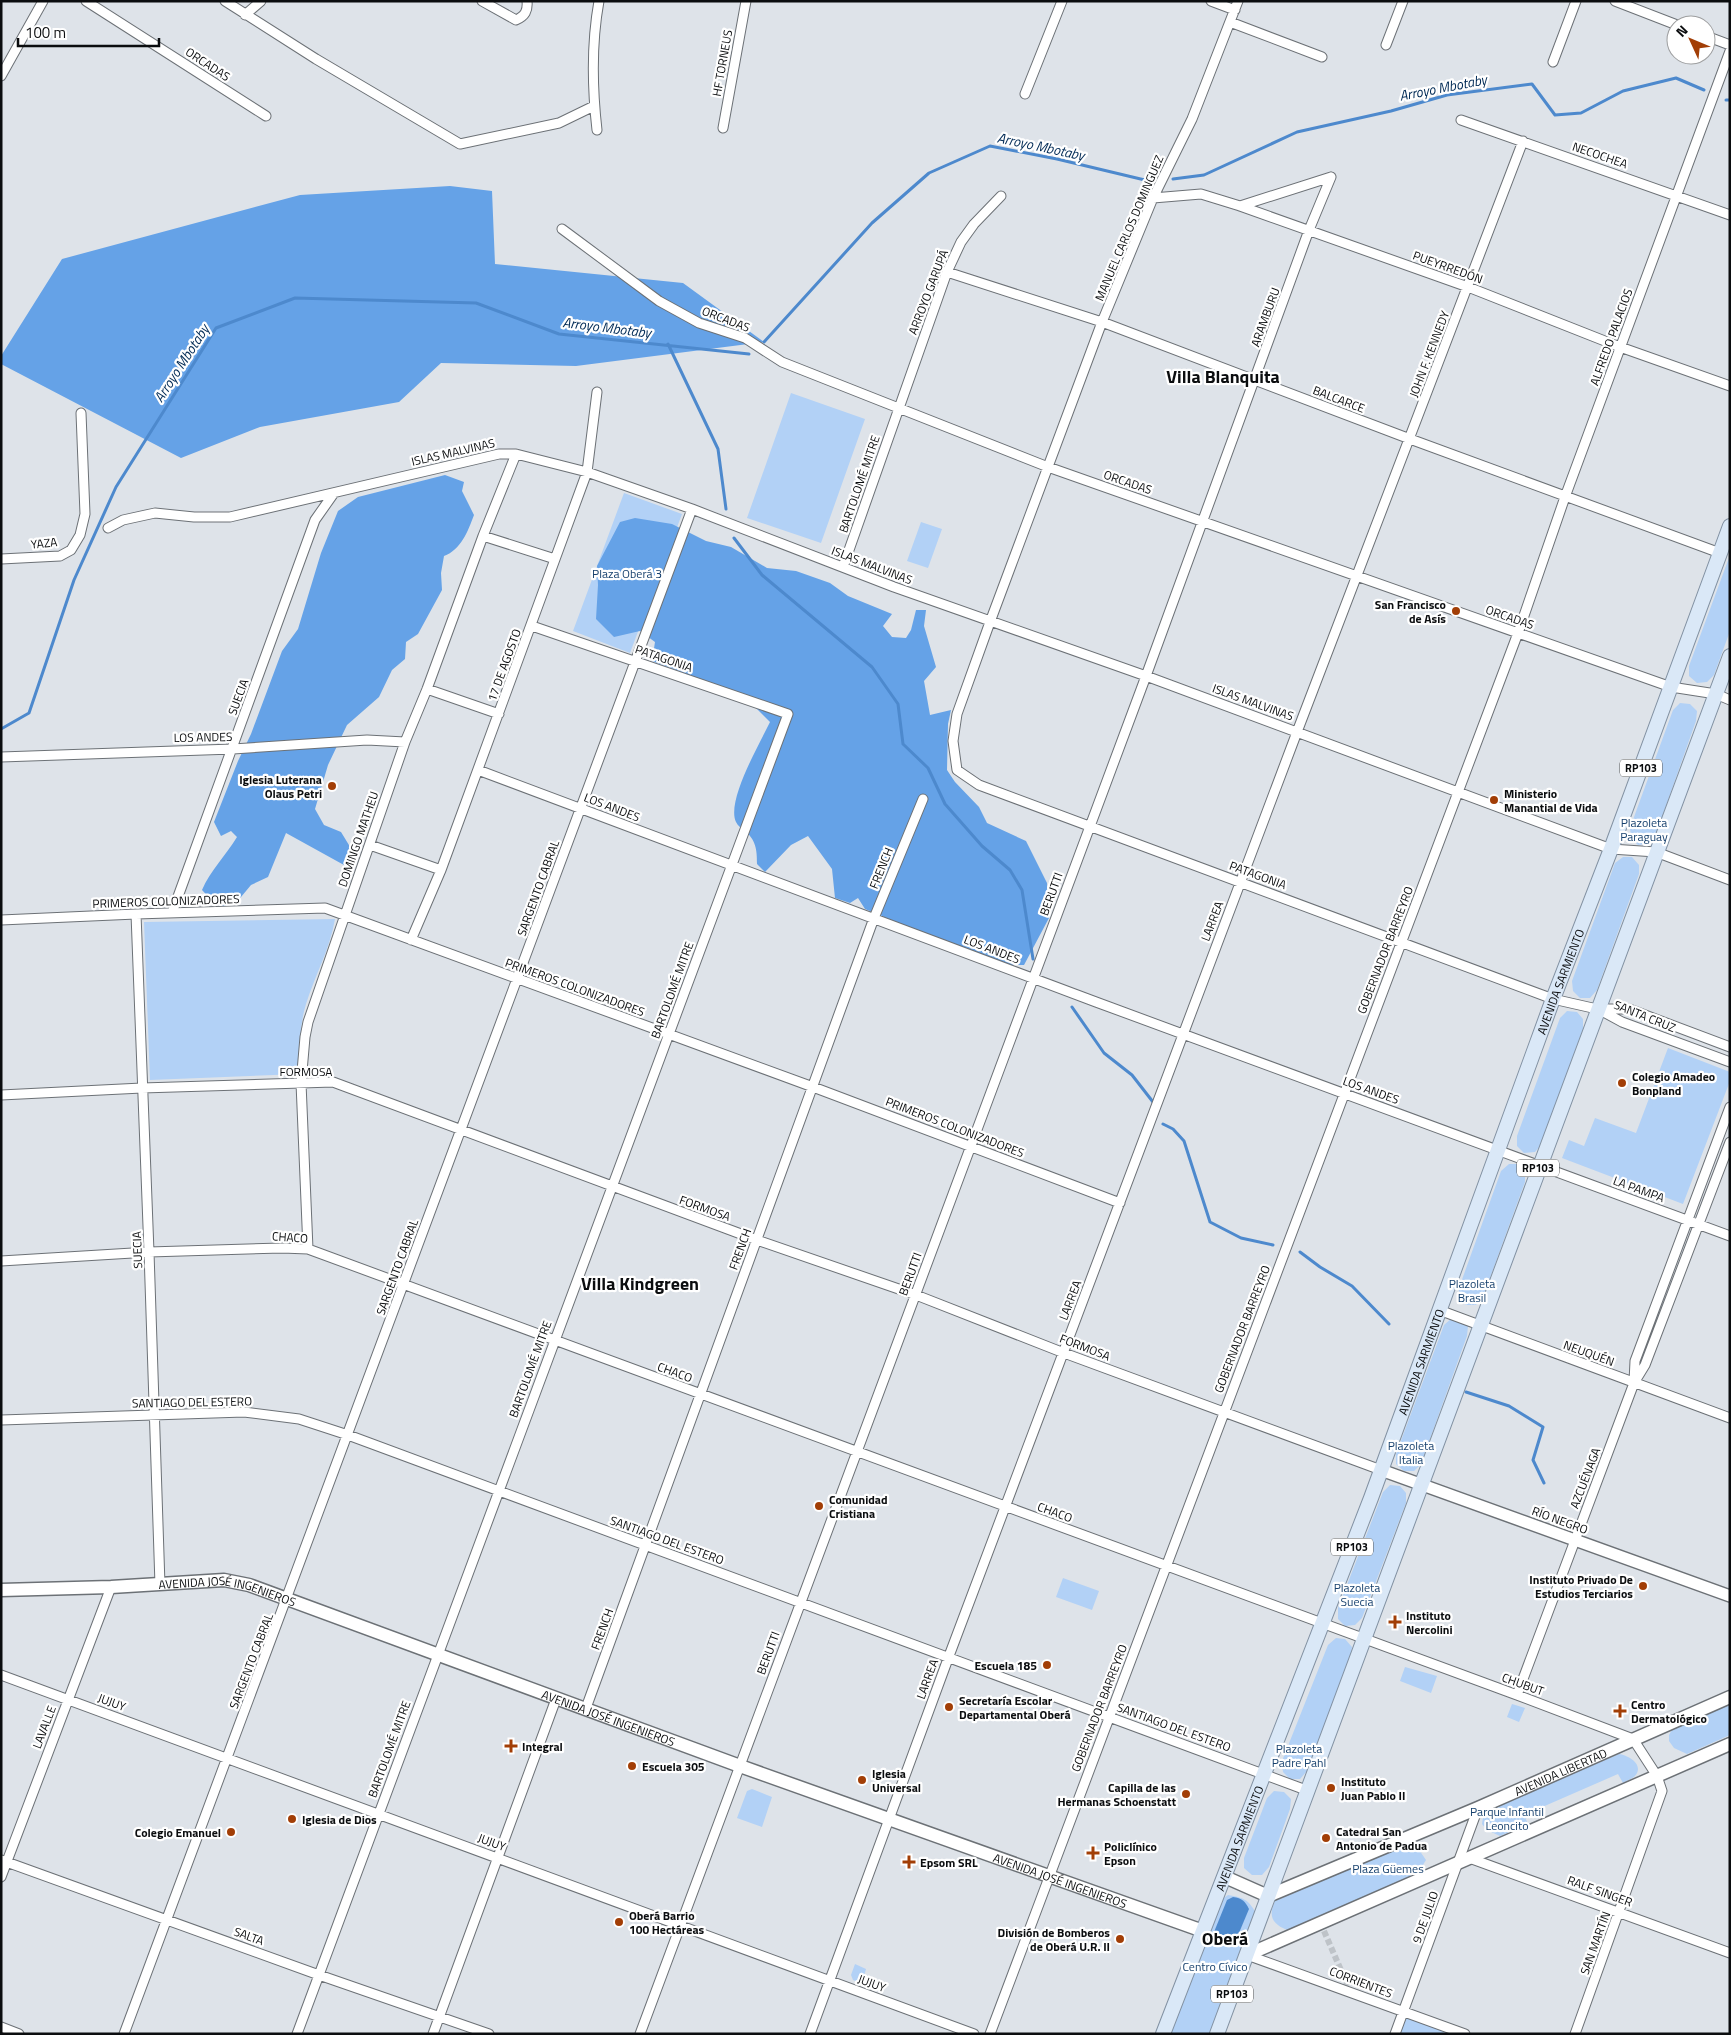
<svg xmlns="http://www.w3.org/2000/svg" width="1731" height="2035" font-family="'Titillium Web',sans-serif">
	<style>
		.green { fill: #b2d1f6 }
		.forest { fill: #65a2e7 }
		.water { fill: #4d89cd }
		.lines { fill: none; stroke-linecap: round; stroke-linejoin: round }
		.stream { stroke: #4d89cd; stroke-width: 3 }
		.pedestrian-tunnel { stroke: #bec3c8; stroke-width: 6; stroke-dasharray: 6 3; stroke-linecap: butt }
		.minor-casing { stroke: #6c7176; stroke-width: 11 }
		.tertiary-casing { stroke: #6c7176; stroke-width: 14 }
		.secondary-casing { stroke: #6c7176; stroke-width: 15 }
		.primary-casing { stroke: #8291a2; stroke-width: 16 }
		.minor { stroke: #fff; stroke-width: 9 }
		.tertiary { stroke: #fff; stroke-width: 11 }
		.secondary { stroke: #fff; stroke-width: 12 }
		.primary { stroke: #dae8f7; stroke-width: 14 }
		.poi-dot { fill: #a23e06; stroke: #fff; stroke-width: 2 }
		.labels { text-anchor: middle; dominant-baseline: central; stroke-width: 4.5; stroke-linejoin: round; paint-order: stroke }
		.shield { fill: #fff; stroke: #545657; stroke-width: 1 }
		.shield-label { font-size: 11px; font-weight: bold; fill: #0b0d0f }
		.street-label { font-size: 12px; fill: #0b0d0f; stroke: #fff }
		.park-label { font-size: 12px; fill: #16406d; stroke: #fff }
		.poi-label { font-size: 12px; font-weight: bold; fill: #0b0d0f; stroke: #fff; text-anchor: start }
		.water-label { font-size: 14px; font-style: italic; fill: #002a55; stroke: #fff }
		.district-label { font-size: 18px; font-weight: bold; fill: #0b0d0f; stroke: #fff }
	</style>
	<rect width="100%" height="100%" fill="#dee3e9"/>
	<!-- green -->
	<path class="green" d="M791,393L865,419L821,543L747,518Z
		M624,493L682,514L630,653L573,631Z
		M921,522L942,529L928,568L907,561Z
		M1730,555V631L1714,675L1707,682L1697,683L1689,676V666Z
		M1680,703L1690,704L1697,711L1696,721L1655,837L1648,844L1638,845L1631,838L1630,828L1673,710Z
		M1623,857H1632L1639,865V874L1597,990L1590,998H1580L1573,991L1572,981L1615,863Z
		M335,919C330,949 315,975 306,1004C299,1026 300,1051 300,1074L150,1080L144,922Z
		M1567,1011L1577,1012L1583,1019V1029L1541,1145L1535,1152L1524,1153L1517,1146V1136L1560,1018Z
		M1668,1048L1730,1072V1081L1683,1204L1562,1158L1569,1140L1584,1146L1595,1118L1636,1133Z
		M1509,1164H1519L1525,1172V1182L1483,1297L1476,1305H1466L1459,1298V1288L1501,1171Z
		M1452,1318L1462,1319L1468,1326L1467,1336L1421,1464L1414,1471H1404L1396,1464V1454L1444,1325Z
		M1390,1485L1400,1486L1406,1493V1503L1362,1618L1355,1625L1345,1626L1338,1619V1608L1383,1492Z
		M1063,1578L1099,1591L1092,1610L1056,1597Z
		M1336,1638L1345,1639L1352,1647L1351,1657L1307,1771L1300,1779H1290L1283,1772L1282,1761L1328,1645Z
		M1405,1667L1437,1676L1431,1693L1400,1681Z
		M1730,1703V1735L1687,1754L1674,1748L1669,1741V1735L1673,1728Z
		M1512,1704L1525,1708L1519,1722L1507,1717Z
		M1619,1754C1628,1755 1646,1765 1634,1777C1631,1779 1626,1781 1623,1783L1618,1774L1524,1815L1528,1824L1500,1836L1487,1830L1482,1824L1483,1817L1486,1811Z
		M752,1789L772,1797L762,1827L737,1818L747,1791Z
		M1274,1791L1284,1792L1291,1799L1290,1809L1269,1867L1262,1875H1252L1244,1868V1858L1267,1798Z
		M1405,1843L1417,1847L1426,1860L1418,1873L1287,1930C1272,1924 1268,1916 1275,1901Z
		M1228,1895C1244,1898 1248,1899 1256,1913L1211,2034H1168L1218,1902Z
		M855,1964L866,1969L862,1983L853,1980L851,1975Z
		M1403,2012L1465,2034H1395Z"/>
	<!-- forest -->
	<path class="forest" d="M450,186L492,191L495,264L683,283L764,342L576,366L441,363L399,402L260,427L181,458L1,364V356L62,259L300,195Z
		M445,475L464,482L462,491L474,515C468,531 461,550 444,556L441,573L442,590L418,634L406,642L405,659L392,670L379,697L347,725L328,765L315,809L324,825L341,832L352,850L353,870L286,833L268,877L251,885L241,897L226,906L215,904L202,890C210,871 226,855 237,837L231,831L221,836L214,822L238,761L251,734L282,651L298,629L321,553L338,511L358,497Z
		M635,518L672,524L706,541L731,547L767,568L796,571L830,583L848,596L892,614L883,626L892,637L906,638L911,630L916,610H926L924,626L936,667L924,681L930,715L951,710L948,724L947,770L955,782L979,807L987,823L1026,841L1047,883L1049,918L1024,965H1006L906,926L865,909L858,898L850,903L835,898L832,869L808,836L791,845L765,872L757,864C757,849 756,840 744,830C741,828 738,826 736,822C726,801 760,743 770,722L743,695L652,661L655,642L640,631L614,637L596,619L598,585L597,566L620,522Z"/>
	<!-- water -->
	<path class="water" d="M1233,1897C1242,1898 1245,1901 1249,1909L1236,1940L1214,1932L1227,1900Z"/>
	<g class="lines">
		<!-- stream -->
		<path class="stream" d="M1726,100H1730
			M1173,179L1204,175L1297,132L1391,111L1447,95L1532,84L1555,115L1581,113L1623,91L1676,78L1704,90
			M764,342L872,223L929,173L990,146L1057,159L1149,181
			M668,344L718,449L726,509
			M734,538L762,575L872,667L898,704L903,744L928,768L945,804L982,846L1010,870L1022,890L1033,959
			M1,729L29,713L74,580L116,487L216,328L295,298L476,303L559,334L749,354
			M1072,1007L1104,1053L1132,1075L1153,1102
			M1163,1124L1173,1129L1184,1141L1210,1222L1241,1238L1273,1245
			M1300,1252L1320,1267L1352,1286L1389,1324
			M1466,1392L1509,1406L1543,1427L1533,1460L1544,1483"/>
		<!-- pedestrian-tunnel -->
		<path class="pedestrian-tunnel" d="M1324,1931L1350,1991"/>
		<defs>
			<path id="minor" d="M86,1L266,116
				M225,1L316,59L460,144L559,123L594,106
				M482,1L516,20C525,16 528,11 527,1
				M1211,1L1235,10
				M1238,1L1192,119L1153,198L1102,322L990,622L957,714L953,741L957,770L979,785L1553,999L1597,1009H1629L1730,1047
				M1615,1L1677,25
				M245,15L261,1
				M1230,22L1322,57
				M1706,36L1730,45
				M1386,45L1403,1
				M1553,62L1576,1
				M1,76L43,1
				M1025,94L1062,1
				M1461,120L1730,215
				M723,128L746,1
				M597,130C592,86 591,45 599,1
				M1153,198L1201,194L1240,206L1468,287L1620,347L1730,386
				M1240,206L1331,177
				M562,229L659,301L699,323L745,338L782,362L1048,467L1671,687L1716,694L1730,700
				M947,272L1102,322L1410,439L1720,553
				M108,528L123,520L155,513L194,517H230L499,454H516L587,472L692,509L894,587L1146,676L1611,849L1656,852L1730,880
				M483,536L555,559
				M1,559L60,556L71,550L80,535L85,514L81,413
				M843,567L947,272L961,242L974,224L1001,196
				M427,689L499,714
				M1,757L233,749L367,740L405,742
				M478,770L1096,1002L1730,1236
				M370,845L441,870
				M172,913L315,520L334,493
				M136,914L149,1252L160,1585
				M1,920L136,914L325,908L813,1087L1120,1203
				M411,940L441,870L587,472L597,392
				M1600,1010L1622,1022L1730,1062
				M1,1095L142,1088L333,1082L757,1240L916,1295L1064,1353L1381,1470
				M308,1249L301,1083L305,1037L308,1022L405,742L427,689L483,536L516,454
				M1,1261L149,1252L282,1248L308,1249L1517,1695L1633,1739L1657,1776L1662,1791L1575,2034
				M1439,1310L1730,1418
				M1634,1382L1635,1361L1730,1107
				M1,1420L244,1412L299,1419L348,1435L1306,1790
				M1,1675L974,2034
				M1517,1695L1634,1383L1645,1365L1730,1142
				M586,1708L874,918L923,799
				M1461,1855L1730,1953
				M1,1860L319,1975L489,2034
				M1,1877L111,1587
				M1247,1955L1465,2034
				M1,2027L19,2034
				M124,2034L692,509
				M297,2034L788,714L532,626
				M433,2034L556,1699
				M640,2034L1146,676L1309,230L1331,177
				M810,2034L949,1656L1297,732L1523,141
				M990,2034L1518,633L1565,497L1730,51
				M1395,2034L1478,1808"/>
			<path id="tertiary" d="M1381,1470L1730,1596"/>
			<g id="secondary">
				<path id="s1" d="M1,1590L111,1587L224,1580L249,1585L740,1766L1203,1931"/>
				<path id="s2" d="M1225,1877L1268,1896L1478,1808L1730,1697"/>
				<path d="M1247,1955L1730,1744"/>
			</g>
			<g id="primary">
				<path id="s3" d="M1163,2034L1371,1498L1553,999L1611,849L1730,526"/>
				<path d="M1217,2034L1730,656"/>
			</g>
		</defs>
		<!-- minor casing -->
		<use href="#minor" class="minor-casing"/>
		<!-- tertiary casing -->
		<use href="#tertiary" class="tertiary-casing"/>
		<!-- secondary casing -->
		<use href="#secondary" class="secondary-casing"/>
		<!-- primary casing -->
		<use href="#primary" class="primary-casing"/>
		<!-- minor -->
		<use href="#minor" class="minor"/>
		<!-- tertiary -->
		<use href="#tertiary" class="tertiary"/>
		<!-- secondary -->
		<use href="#secondary" class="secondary"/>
		<!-- primary -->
		<use href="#primary" class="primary"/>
	</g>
	<!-- markers -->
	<g class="poi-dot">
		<circle cx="1456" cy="611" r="5"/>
		<circle cx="332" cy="786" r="5"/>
		<circle cx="1494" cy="800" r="5"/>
		<circle cx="1622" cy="1083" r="5"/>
		<circle cx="819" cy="1506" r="5"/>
		<circle cx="1643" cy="1586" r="5"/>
		<path d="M1392.5 1614.5h5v5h5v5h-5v5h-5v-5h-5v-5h5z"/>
		<circle cx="1047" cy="1665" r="5"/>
		<circle cx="949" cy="1707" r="5"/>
		<path d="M1617.5 1703.5h5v5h5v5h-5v5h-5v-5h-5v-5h5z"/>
		<path d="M508.5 1738.5h5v5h5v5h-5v5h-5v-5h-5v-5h5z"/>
		<circle cx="632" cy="1766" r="5"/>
		<circle cx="862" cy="1780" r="5"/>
		<circle cx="1331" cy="1788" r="5"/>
		<circle cx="1186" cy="1794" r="5"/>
		<circle cx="292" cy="1819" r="5"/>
		<circle cx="231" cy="1832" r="5"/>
		<circle cx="1326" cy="1838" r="5"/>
		<path d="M1090.5 1845.5h5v5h5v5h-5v5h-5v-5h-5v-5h5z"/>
		<path d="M906.5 1854.5h5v5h5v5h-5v5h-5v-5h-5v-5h5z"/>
		<circle cx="619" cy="1922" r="5"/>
		<circle cx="1120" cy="1939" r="5"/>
	</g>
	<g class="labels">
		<!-- shield labels -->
		<g class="shield">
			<rect x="1620" y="759.5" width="42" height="17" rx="4"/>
			<rect x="1517" y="1159.5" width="42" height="17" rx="4"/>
			<rect x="1331" y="1538.5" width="42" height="17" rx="4"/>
			<rect x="1211" y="1985.5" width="42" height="17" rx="4"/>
		</g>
		<g class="shield-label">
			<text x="1641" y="768">RP103</text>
			<text x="1538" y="1168">RP103</text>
			<text x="1352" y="1547">RP103</text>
			<text x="1232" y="1994">RP103</text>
		</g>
		<!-- street labels -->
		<g class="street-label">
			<text transform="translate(722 63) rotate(-80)">HF TORNEUS</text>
			<text transform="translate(208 64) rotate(33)">ORCADAS</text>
			<text transform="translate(1600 155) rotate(19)">NECOCHEA</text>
			<text transform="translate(1129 228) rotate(-67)">MANUEL CARLOS DOMINGUEZ</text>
			<text transform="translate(1448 267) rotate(20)">PUEYRREDÓN</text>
			<text transform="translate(928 292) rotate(-69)">ARROYO GARUPÁ</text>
			<text transform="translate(1265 317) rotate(-70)">ARAMBURU</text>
			<text transform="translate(726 319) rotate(21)">ORCADAS</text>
			<text transform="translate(1611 337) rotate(-70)">ALFREDO PALACIOS</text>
			<text transform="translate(1429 354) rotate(-69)">JOHN F. KENNEDY</text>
			<text transform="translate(1339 399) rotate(21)">BALCARCE</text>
			<text transform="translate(453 452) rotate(-13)">ISLAS MALVINAS</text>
			<text transform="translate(1128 482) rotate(19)">ORCADAS</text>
			<text transform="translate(859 484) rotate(-71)">BARTOLOMÉ MITRE</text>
			<text transform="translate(44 543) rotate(-6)">YAZA</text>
			<text transform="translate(872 565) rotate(21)">ISLAS MALVINAS</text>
			<text transform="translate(1510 617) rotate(19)">ORCADAS</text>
			<text transform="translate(664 658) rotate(19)">PATAGONIA</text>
			<text transform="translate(504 665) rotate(-70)">17 DE AGOSTO</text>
			<text transform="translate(238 697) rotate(-70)">SUECIA</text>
			<text transform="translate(1253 702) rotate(20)">ISLAS MALVINAS</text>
			<text transform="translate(203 737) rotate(-1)">LOS ANDES</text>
			<text transform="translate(612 807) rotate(21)">LOS ANDES</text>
			<text transform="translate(358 839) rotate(-71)">DOMINGO MATHEU</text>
			<text transform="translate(881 868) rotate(-68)">FRENCH</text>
			<text transform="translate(1258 875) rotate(20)">PATAGONIA</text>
			<text transform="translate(538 888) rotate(-70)">SARGENTO CABRAL</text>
			<text transform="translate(1051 894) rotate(-70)">BERUTTI</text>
			<text transform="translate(166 901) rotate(-2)">PRIMEROS COLONIZADORES</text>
			<text transform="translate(1212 921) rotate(-69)">LARREA</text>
			<text transform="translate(992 949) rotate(21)">LOS ANDES</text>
			<text transform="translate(1385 950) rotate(-69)">GOBERNADOR BARREYRO</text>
			<text stroke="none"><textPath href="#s3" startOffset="1125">AVENIDA SARMIENTO</textPath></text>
			<text transform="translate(575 987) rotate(20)">PRIMEROS COLONIZADORES</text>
			<text transform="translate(672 990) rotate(-70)">BARTOLOMÉ MITRE</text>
			<text transform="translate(1645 1016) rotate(22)">SANTA CRUZ</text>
			<text x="306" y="1071">FORMOSA</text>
			<text transform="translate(1371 1090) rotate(20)">LOS ANDES</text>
			<text transform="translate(955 1127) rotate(21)">PRIMEROS COLONIZADORES</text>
			<text transform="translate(1639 1189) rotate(20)">LA PAMPA</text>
			<text transform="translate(705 1208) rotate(20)">FORMOSA</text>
			<text transform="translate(290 1237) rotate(4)">CHACO</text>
			<text transform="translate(740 1249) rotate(-70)">FRENCH</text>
			<text transform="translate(137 1250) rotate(-92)">SUECIA</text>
			<text transform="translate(397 1267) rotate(-70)">SARGENTO CABRAL</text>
			<text transform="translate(910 1274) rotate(-70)">BERUTTI</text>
			<text transform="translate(1070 1300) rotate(-69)">LARREA</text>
			<text transform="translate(1242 1329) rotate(-69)">GOBERNADOR BARREYRO</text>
			<text transform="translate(1085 1347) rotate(21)">FORMOSA</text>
			<text transform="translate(1589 1353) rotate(20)">NEUQUÉN</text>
			<text stroke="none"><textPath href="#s3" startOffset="720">AVENIDA SARMIENTO</textPath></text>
			<text transform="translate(530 1369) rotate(-70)">BARTOLOMÉ MITRE</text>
			<text transform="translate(675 1372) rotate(20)">CHACO</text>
			<text transform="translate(192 1402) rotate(-1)">SANTIAGO DEL ESTERO</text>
			<text transform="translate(1585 1478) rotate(-69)">AZCUÉNAGA</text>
			<text transform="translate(1055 1512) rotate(20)">CHACO</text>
			<text transform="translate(1560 1520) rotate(20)">RÍO NEGRO</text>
			<text transform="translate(667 1540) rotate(20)">SANTIAGO DEL ESTERO</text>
			<text stroke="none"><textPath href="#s1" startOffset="228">AVENIDA JOSÉ INGENIEROS</textPath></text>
			<text transform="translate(602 1629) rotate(-70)">FRENCH</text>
			<text transform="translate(768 1653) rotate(-70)">BERUTTI</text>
			<text transform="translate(251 1661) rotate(-69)">SARGENTO CABRAL</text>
			<text transform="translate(927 1679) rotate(-70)">LARREA</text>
			<text transform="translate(1523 1684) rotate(20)">CHUBUT</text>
			<text transform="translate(112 1702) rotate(20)">JUJUY</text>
			<text transform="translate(1099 1708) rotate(-69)">GOBERNADOR BARREYRO</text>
			<text stroke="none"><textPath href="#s1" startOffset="632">AVENIDA JOSÉ INGENIEROS</textPath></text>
			<text transform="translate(44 1727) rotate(-69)">LAVALLE</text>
			<text transform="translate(1174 1727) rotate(20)">SANTIAGO DEL ESTERO</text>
			<text transform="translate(389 1749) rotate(-70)">BARTOLOMÉ MITRE</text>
			<text stroke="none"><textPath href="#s2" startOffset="365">AVENIDA LIBERTAD</textPath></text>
			<text stroke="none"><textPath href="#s3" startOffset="210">AVENIDA SARMIENTO</textPath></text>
			<text transform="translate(492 1842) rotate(20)">JUJUY</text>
			<text stroke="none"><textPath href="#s1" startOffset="1112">AVENIDA JOSÉ INGENIEROS</textPath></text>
			<text transform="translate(1600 1891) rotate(20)">RALF SINGER</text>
			<text transform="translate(1425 1917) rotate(-70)">9 DE JULIO</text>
			<text transform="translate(249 1936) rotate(20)">SALTA</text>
			<text transform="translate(1595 1943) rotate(-70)">SAN MARTÍN</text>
			<text transform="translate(1361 1982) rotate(21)">CORRIENTES</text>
			<text transform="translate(872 1983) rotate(20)">JUJUY</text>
		</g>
		<!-- park labels -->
		<g class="park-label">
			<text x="627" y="573">Plaza Oberá 3</text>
			<text x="1644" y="822">Plazoleta<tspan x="1644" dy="14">Paraguay</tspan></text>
			<text x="1472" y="1283">Plazoleta<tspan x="1472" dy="14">Brasil</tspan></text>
			<text x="1411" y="1445">Plazoleta<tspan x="1411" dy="14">Italia</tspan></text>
			<text x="1357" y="1587">Plazoleta<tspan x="1357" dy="14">Suecia</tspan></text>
			<text x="1299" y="1748">Plazoleta<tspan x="1299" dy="14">Padre Pahl</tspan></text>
			<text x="1507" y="1811">Parque Infantil<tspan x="1507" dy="14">Leoncito</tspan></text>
			<text x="1388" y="1868">Plaza Güemes</text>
			<text x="1215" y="1966">Centro Cívico</text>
		</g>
		<!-- poi labels -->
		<g class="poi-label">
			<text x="1446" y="604" text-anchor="end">San Francisco<tspan x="1446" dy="14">de Asís</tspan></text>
			<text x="322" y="779" text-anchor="end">Iglesia Luterana<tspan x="322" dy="14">Olaus Petri</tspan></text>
			<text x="1504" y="793">Ministerio<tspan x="1504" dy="14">Manantial de Vida</tspan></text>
			<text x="1632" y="1076">Colegio Amadeo<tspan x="1632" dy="14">Bonpland</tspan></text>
			<text x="829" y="1499">Comunidad<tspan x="829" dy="14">Cristiana</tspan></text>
			<text x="1633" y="1579" text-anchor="end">Instituto Privado De<tspan x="1633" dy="14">Estudios Terciarios</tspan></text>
			<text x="1406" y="1615">Instituto<tspan x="1406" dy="14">Nercolini</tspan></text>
			<text x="1037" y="1665" text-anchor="end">Escuela 185</text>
			<text x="959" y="1700">Secretaría Escolar<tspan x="959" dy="14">Departamental Oberá</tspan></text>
			<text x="1631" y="1704">Centro<tspan x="1631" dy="14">Dermatológico</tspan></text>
			<text x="522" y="1746">Integral</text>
			<text x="642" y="1766">Escuela 305</text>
			<text x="872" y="1773">Iglesia<tspan x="872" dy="14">Universal</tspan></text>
			<text x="1341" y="1781">Instituto<tspan x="1341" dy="14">Juan Pablo II</tspan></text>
			<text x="1176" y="1787" text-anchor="end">Capilla de las<tspan x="1176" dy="14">Hermanas Schoenstatt</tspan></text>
			<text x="302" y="1819">Iglesia de Dios</text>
			<text x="1336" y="1831">Catedral San<tspan x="1336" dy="14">Antonio de Padua</tspan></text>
			<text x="221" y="1832" text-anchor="end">Colegio Emanuel</text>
			<text x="1104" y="1846">Policlínico<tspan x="1104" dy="14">Epson</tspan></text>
			<text x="920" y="1862">Epsom SRL</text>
			<text x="629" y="1915">Oberá Barrio<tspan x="629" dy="14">100 Hectáreas</tspan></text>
			<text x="1110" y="1932" text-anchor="end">División de Bomberos<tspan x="1110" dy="14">de Oberá U.R. II</tspan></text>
		</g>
		<!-- water labels -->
		<g class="water-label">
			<text transform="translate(1443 87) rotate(-11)">Arroyo Mbotaby</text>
			<text transform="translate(1041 146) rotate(12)">Arroyo Mbotaby</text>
			<text transform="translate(607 327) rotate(7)">Arroyo Mbotaby</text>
			<text transform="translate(181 363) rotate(-57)">Arroyo Mbotaby</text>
		</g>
		<!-- district labels -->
		<g class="district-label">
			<text x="1223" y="376">Villa Blanquita</text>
			<text x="640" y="1283">Villa Kindgreen</text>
			<text x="1225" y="1938">Oberá</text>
		</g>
	</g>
	<!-- border -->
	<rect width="1731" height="2035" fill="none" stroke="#0b0d0f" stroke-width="5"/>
	<!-- north arrow -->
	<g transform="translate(1691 40) rotate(314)"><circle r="24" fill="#ffffff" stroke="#9d9e9f"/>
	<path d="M0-4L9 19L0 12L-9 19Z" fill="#a23e06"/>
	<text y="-8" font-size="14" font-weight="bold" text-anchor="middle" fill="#0b0d0f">N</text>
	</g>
	<!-- scale -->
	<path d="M18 38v8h141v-8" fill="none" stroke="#0b0d0f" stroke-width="2.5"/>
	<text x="25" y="38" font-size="15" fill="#0b0d0f" stroke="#ffffff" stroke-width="4" paint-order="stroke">100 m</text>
</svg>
